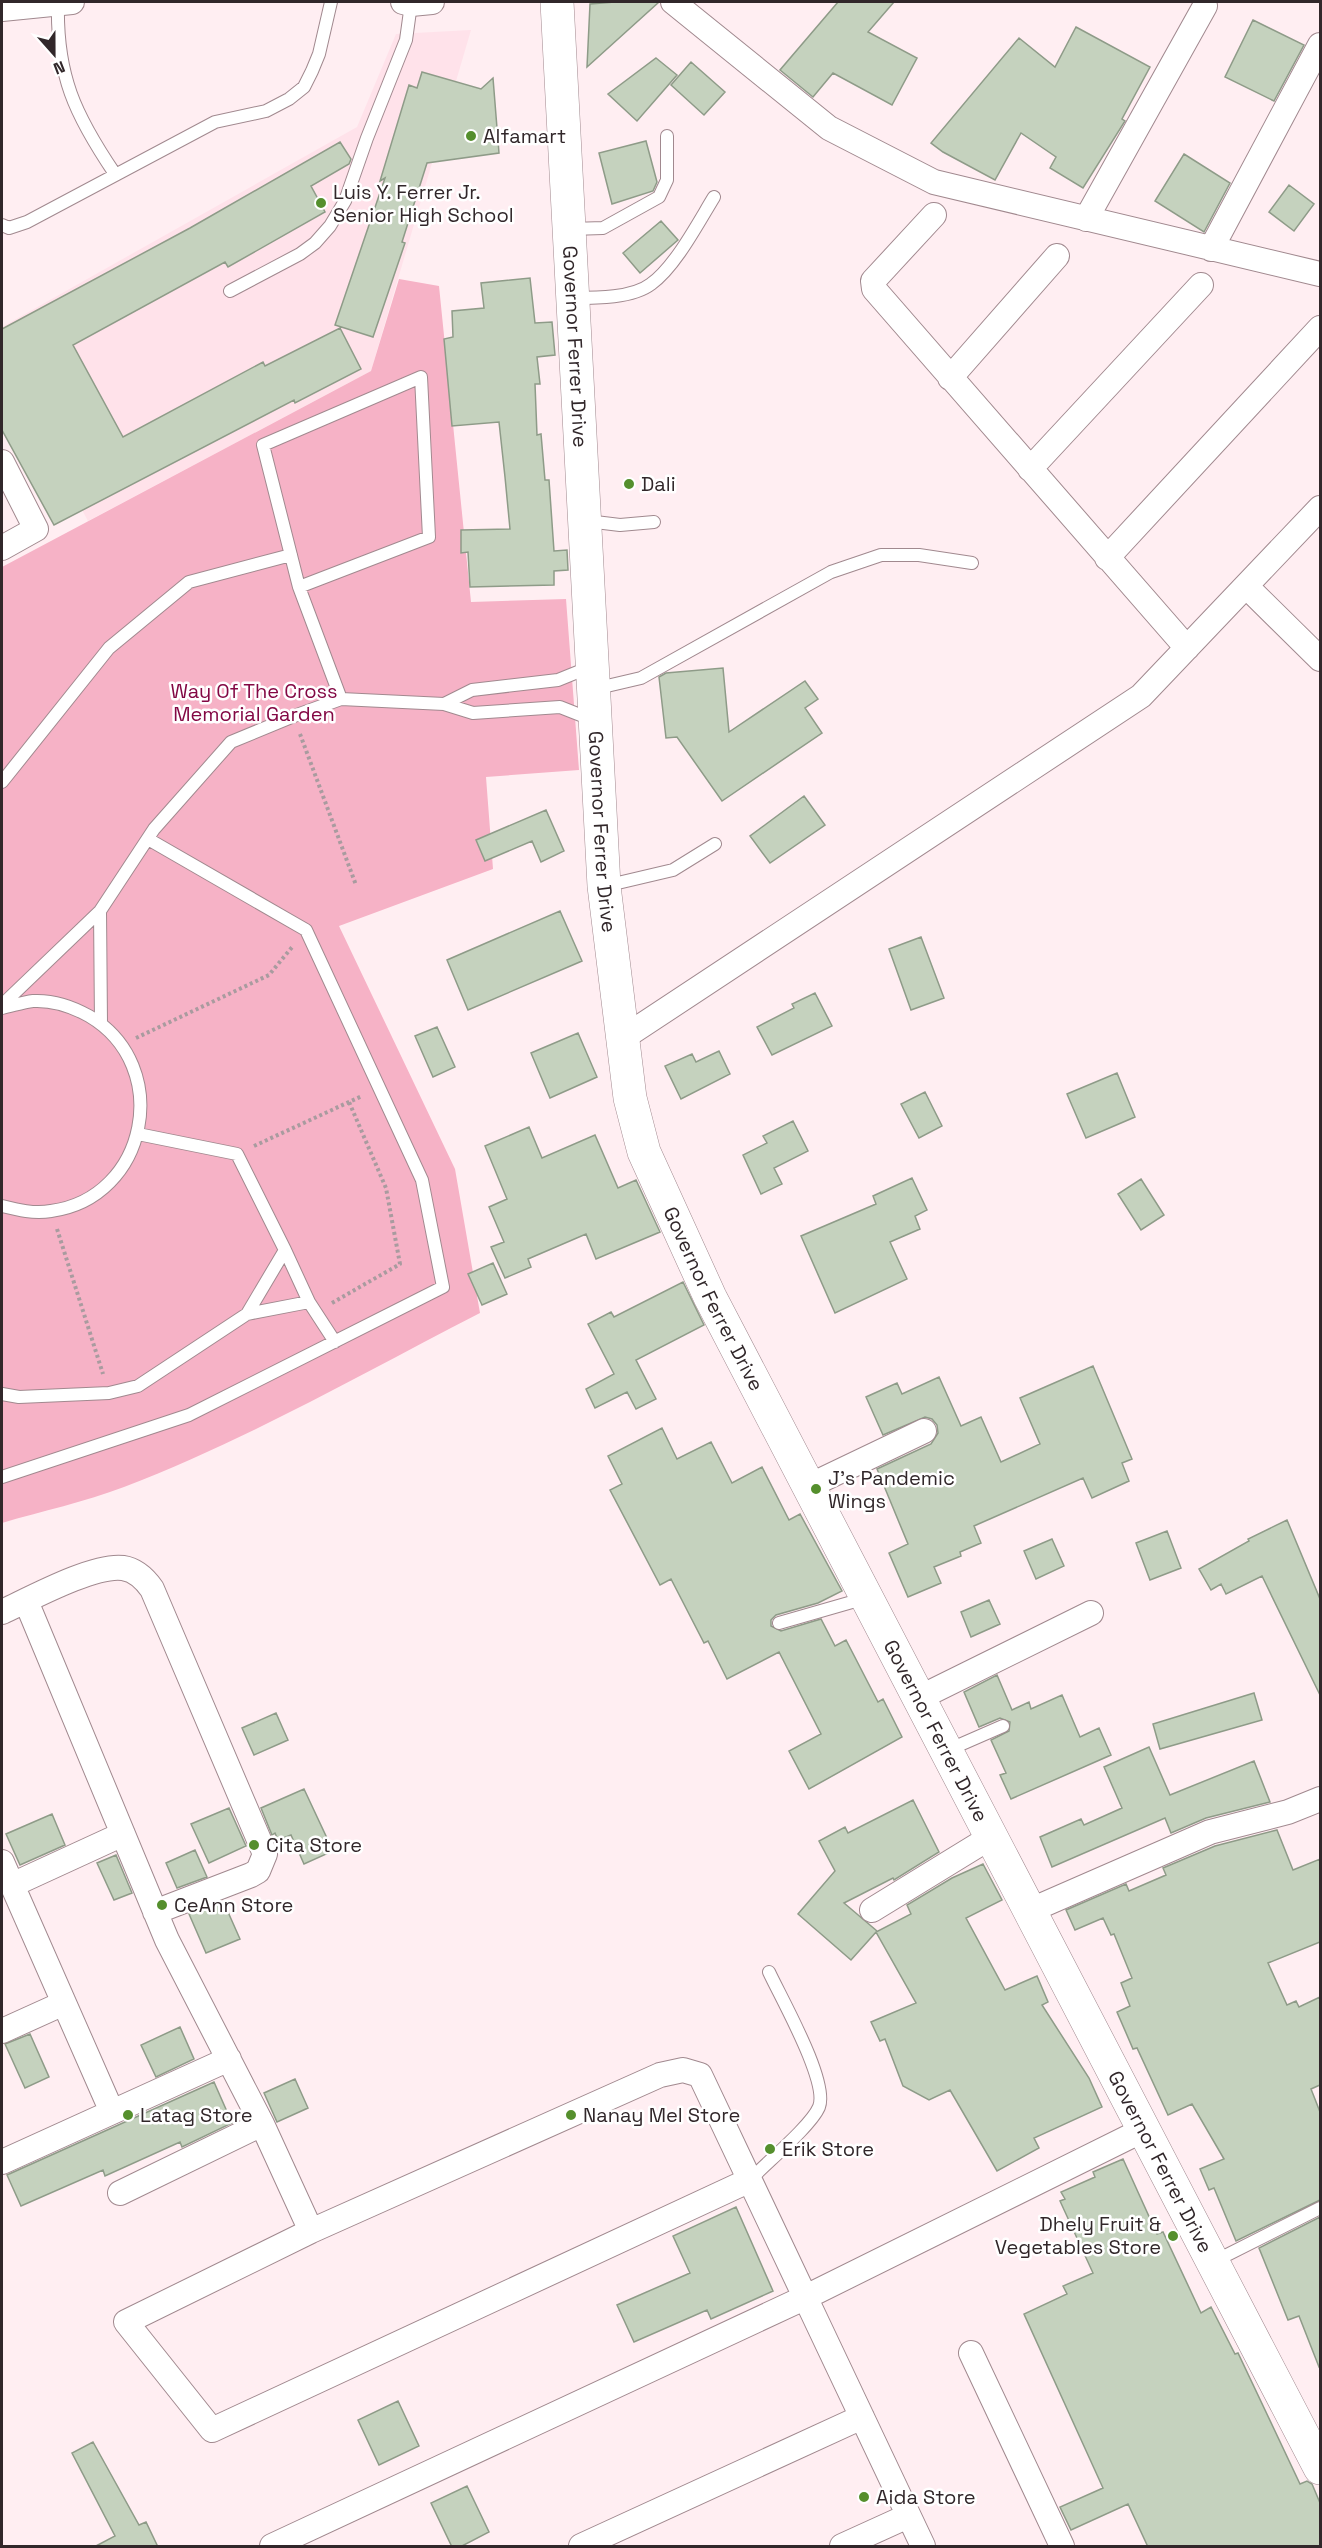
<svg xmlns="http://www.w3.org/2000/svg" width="1322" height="2548" font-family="'Space Grotesk',sans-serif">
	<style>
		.built { fill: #ffe2ea }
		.green { fill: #f6b2c6 }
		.building { fill: #c5d2be; stroke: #8e9b88; stroke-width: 1.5 }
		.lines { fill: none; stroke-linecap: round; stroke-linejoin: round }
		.service-casing { stroke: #a1898f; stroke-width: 14 }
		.minor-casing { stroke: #a1898f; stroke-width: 26 }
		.secondary-casing { stroke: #a1898f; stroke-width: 34 }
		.path { stroke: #a99b9f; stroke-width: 4; stroke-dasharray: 3 3; stroke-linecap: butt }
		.service { stroke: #fff; stroke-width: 12 }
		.minor { stroke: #fff; stroke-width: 24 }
		.secondary { stroke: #fff; stroke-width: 33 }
		.poi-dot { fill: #558f2d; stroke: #fff; stroke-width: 2 }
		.labels { text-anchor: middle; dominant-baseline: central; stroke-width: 5; stroke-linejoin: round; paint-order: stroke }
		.poi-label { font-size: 20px; fill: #31272a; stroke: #fff; text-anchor: start }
		.street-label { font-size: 20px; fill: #31272a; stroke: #fff }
		.park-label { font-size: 20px; fill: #830844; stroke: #fff }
	</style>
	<rect width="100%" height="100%" fill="#ffeef2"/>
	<!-- built -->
	<path class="built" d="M471,30L371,371L88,521L2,361V327L357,127L396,34Z"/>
	<!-- green -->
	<path class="green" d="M399,279L439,286L471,602L566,599L579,770L486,777L493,869L339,926L455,1169L480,1313C363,1373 247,1440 124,1487C85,1502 42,1511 2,1523V567L371,371Z"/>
	<!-- building -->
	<path class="building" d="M615,2H659L587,67L590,4Z
		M838,2H894L868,32L917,58L892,105L833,73L813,97L780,70Z
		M1253,20L1304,45L1274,101L1225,77Z
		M1076,27L1150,67L1122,119L1125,121L1083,188L1050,168L1056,157L1021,133L995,180L943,152L931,143L1019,38L1055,67Z
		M656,58L677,75L637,121L608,94Z
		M691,62L725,92L704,115L671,85Z
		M422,72L481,89L493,78L499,153L427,163L402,242L405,243L373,337L335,325L385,178L380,181L409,85L417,88Z
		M646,141L657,182L653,191L612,204L599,153Z
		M340,142L351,159L349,164L311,186L325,212L228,267L225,262L73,345L123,437L263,362L265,366L340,328L361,369L295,403L294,400L54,525L2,430V329L190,228Z
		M1184,154L1230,183L1204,232L1155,201Z
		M1289,185L1314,204L1294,231L1269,212Z
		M661,221L678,240L640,273L623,253Z
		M530,278L535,323L552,322L555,355L537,357L540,384H535L537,435L541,434L545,480H549L554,551L567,550L568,570L554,571V585L470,587L468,552L461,553V530L510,529L505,477L499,422L452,426L444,339L453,337L452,311L484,308L481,283Z
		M723,668L729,732L805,681L818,699L805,708L822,733L722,801L677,737L666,738L659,677L666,673Z
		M804,796L825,825L770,863L750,836Z
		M546,810L564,851L541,862L532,841L485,861L476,840Z
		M560,911L582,961L468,1010L447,960Z
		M921,937L944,998L911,1010L889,949Z
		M815,993L832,1026L772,1055L757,1027L794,1008L792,1004Z
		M437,1027L455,1067L433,1077L415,1036Z
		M578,1033L597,1077L550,1098L531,1053Z
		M719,1051L730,1074L681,1099L665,1066L692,1054L696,1062Z
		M1117,1073L1135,1117L1086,1138L1067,1094Z
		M925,1092L942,1126L919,1138L901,1104Z
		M793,1121L808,1151L774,1168L782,1184L761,1194L743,1155L767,1143L763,1136Z
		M529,1127L542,1158L595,1135L618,1188L636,1180L660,1232L596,1259L586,1234L528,1259L531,1267L505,1278L491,1247L504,1242L489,1207L507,1199L485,1146Z
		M912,1178L927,1210L915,1216L920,1229L890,1242L907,1279L835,1313L801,1236L876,1204L873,1196Z
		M1141,1179L1164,1215L1141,1230L1118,1194Z
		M493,1263L507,1294L482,1305L468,1274Z
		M683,1282L704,1325L636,1360L656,1399L636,1409L627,1392L595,1408L586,1389L614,1374L588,1324L611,1312L614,1317Z
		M1093,1366L1132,1459L1122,1463L1129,1481L1092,1498L1083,1478L974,1526L981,1543L960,1552L961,1556L934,1567L941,1583L908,1597L889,1553L908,1544L877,1469L931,1444L938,1433L937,1425L932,1419L925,1417L883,1435L866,1397L897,1383L902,1394L939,1377L961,1426L981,1417L1001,1462L1040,1444L1020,1398Z
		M662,1428L677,1459L711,1442L732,1483L762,1467L789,1520L800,1514L842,1591L818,1603L776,1615L771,1620V1626L781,1631L821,1619L835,1646L846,1640L878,1702L883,1699L902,1737L809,1789L789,1751L821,1734L779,1652L727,1679L708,1641L704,1643L671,1579L660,1585L610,1490L622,1484L608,1456Z
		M1287,1520L1320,1599V1695L1262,1576L1226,1594L1221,1584L1211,1590L1199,1569L1249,1541L1248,1539Z
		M1167,1531L1181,1568L1150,1580L1136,1543Z
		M1052,1539L1064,1566L1036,1579L1024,1551Z
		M989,1600L1000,1624L971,1637L961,1612Z
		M997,1675L1012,1710L1029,1702L1031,1709L1062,1695L1080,1737L1099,1728L1111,1755L1011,1799L1000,1775L1006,1773L991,1740L1009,1731L1010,1722L1000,1718L979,1727L964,1692Z
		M1254,1693L1262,1720L1160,1749L1153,1724Z
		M276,1713L288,1740L254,1755L242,1728Z
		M1149,1747L1170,1795L1254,1761L1270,1802L1206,1818L1171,1833L1165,1818L1052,1867L1040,1837L1081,1819L1084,1825L1122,1808L1104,1767Z
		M304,1789L333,1851L304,1864L291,1835L278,1840L275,1833L272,1835L261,1808Z
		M913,1800L939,1852L894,1880L893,1878L844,1903L877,1931L851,1960L798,1914L835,1871L819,1841L845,1827L848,1833Z
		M229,1808L246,1846L209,1863L191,1824Z
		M52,1814L65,1845L20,1865L6,1834Z
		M1277,1830L1293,1870L1320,1859V1942L1268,1963L1287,2005L1296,2001L1299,2007L1320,1997V2085L1311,2089L1320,2112V2200L1236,2241L1214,2188L1209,2190L1200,2169L1224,2159L1192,2104L1168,2115L1137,2048L1133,2049L1117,2012L1130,2006L1121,1983L1132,1978L1114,1934L1111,1935L1103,1918L1075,1930L1066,1910L1126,1884L1129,1891L1166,1875L1163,1868L1215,1846Z
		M195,1850L207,1877L177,1888L166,1863Z
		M116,1855L132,1893L114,1900L97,1863Z
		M983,1864L1002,1900L966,1918L1005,1990L1037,1976L1048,2002L1042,2005L1089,2078L1102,2107L1034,2138L1039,2148L997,2171L950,2090L929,2100L903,2086L885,2039L880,2041L871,2022L916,2003L876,1932L911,1914L907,1905L952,1878Z
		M218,1903L219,1905L224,1903L240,1939L206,1953L189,1914Z
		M180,2027L194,2059L156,2077L141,2045Z
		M30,2034L49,2077L25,2088L5,2044Z
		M295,2079L308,2108L277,2122L264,2093Z
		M214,2082L232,2123L182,2147L180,2142L105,2176L103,2170L21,2206L7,2175Z
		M1123,2159L1157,2234L1163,2232L1201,2313L1211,2307L1235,2354L1238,2353L1300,2484L1307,2481L1312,2484L1320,2503V2547H1148L1128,2504L1071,2530L1060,2507L1103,2488L1024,2314L1067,2294L1063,2286L1093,2273L1060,2201L1065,2199L1061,2192L1095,2177L1093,2172Z
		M736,2207L773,2291L711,2319L707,2310L634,2342L617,2305L690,2273L673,2236Z
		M1320,2217V2366L1319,2367L1299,2316L1288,2320L1259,2248Z
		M398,2401L419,2446L379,2465L358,2420Z
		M93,2442L139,2525L146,2522L158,2547H94L115,2536L72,2453Z
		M467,2486L489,2532L460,2547H452L431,2503Z"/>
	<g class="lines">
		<defs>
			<path id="service" d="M58,2C56,75 75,115 115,174
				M2,225L9,228L27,222L215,122L266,111L289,99L304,87L312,71L319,54L331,2
				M571,229L603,228L659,197L667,180V136
				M230,291L300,254L315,243L330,226L345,201L367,138L406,40L411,4
				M574,298C596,298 633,298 651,284C675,267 698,223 714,197
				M587,521L620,525L654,522
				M299,587L429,537L421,377L263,445L299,587L341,699
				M590,667L558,680L472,690L444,704L473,713L560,707L593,720
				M594,689L641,678L831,572L881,555H919L972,563
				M2,782L109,648L189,582L291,555
				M605,886L673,870L715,844
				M100,911L101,1023
				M2,1005L100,911L154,829L231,742L294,716L341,699L444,704
				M2,1008C12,1006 23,1002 33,1001C52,1000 73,1007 89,1016C174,1066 148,1198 51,1211C34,1214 18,1210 2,1206
				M285,1250L309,1302
				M247,1314L309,1302L335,1342
				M2,1394L19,1397L109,1393L138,1386L247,1314L285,1250L237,1154L138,1134
				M2,1477L189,1415L443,1287L422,1180L306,930L148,839
				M779,1623L866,1598
				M948,1750L1003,1726
				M750,2180C766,2163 811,2126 819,2107C829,2082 781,1998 769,1972
				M1213,2262L1320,2208"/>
			<path id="minor" d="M403,2L411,4L432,2
				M673,2L829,128L934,182L1320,274
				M2,9L72,2
				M934,215L873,281L874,289L1187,648
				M1086,219L1205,6
				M1211,249L1320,45
				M950,378L1057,256
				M2,462L36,529L2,548
				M1030,469L1201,285
				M1107,558L1320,328
				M1246,586L1320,659
				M623,1038L1141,696L1320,508
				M809,1486L924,1431
				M26,1601L167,1940L262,2124L311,2231
				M2,1612C30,1599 94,1564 123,1568C136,1570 145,1579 152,1589L265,1854L258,1871L251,1875L155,1912
				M919,1698L1091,1613
				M2,1862L112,2112
				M12,1885L123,1834
				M872,1910L991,1837
				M1029,1911L1210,1832L1288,1812L1320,1799
				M2,2031L64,2003
				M2,2162L229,2059
				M750,2180L212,2430L126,2322L311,2231L660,2075L683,2070L700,2075C774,2232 849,2389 923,2546
				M120,2193L262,2124
				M971,2353L1062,2546
				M272,2546L804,2298L1143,2130
				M581,2546L862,2417
				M842,2546L908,2516"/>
			<g id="secondary">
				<path id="s1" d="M557,2L604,886L630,1098L644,1152L710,1297L1320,2468"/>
			</g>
		</defs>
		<!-- service casing -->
		<use href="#service" class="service-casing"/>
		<!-- minor casing -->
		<use href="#minor" class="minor-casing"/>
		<!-- secondary casing -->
		<use href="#secondary" class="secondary-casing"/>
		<!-- path -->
		<path class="path" d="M300,734L356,885
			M136,1038L269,975L293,946
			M254,1146L362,1096
			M57,1229L103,1374
			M332,1303L400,1264L386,1188L349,1102"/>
		<!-- service -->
		<use href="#service" class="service"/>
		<!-- minor -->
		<use href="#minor" class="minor"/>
		<!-- secondary -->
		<use href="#secondary" class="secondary"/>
	</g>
	<!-- markers -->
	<g class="poi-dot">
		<circle cx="471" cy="136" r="6"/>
		<circle cx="321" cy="203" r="6"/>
		<circle cx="629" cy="484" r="6"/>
		<circle cx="816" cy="1489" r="6"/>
		<circle cx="254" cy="1845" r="6"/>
		<circle cx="162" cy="1905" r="6"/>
		<circle cx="128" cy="2115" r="6"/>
		<circle cx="571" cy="2115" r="6"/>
		<circle cx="770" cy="2149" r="6"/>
		<circle cx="1173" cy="2236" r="6"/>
		<circle cx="864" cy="2497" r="6"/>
	</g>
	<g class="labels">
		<!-- poi labels -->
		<g class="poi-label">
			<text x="483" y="136">Alfamart</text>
			<text x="333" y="192">Luis Y. Ferrer Jr.<tspan x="333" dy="23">Senior High School</tspan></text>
			<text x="641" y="484">Dali</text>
			<text x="828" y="1478">J's Pandemic<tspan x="828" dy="23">Wings</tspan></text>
			<text x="266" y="1845">Cita Store</text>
			<text x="174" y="1905">CeAnn Store</text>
			<text x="140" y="2115">Latag Store</text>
			<text x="583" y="2115">Nanay Mel Store</text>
			<text x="782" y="2149">Erik Store</text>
			<text x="1161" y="2224" text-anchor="end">Dhely Fruit &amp;<tspan x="1161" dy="23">Vegetables Store</tspan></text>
			<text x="876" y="2497">Aida Store</text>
		</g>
		<!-- street labels -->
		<g class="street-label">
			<text stroke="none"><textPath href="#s1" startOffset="345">Governor Ferrer Drive</textPath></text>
			<text stroke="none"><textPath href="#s1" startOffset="831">Governor Ferrer Drive</textPath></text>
			<text stroke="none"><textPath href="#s1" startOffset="1317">Governor Ferrer Drive</textPath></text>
			<text stroke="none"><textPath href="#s1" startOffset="1803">Governor Ferrer Drive</textPath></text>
			<text stroke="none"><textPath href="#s1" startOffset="2289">Governor Ferrer Drive</textPath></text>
		</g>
		<!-- park labels -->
		<g class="park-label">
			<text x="254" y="691">Way Of The Cross<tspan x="254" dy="23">Memorial Garden</tspan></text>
		</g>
	</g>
	<!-- border -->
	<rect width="1322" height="2548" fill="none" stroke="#31272a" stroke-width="6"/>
	<!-- north arrow -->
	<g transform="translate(54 54) rotate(159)" stroke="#ffffff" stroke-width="4.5" paint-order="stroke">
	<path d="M0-4.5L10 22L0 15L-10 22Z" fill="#31272a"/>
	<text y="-9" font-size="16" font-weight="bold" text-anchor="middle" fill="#31272a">N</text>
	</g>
</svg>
